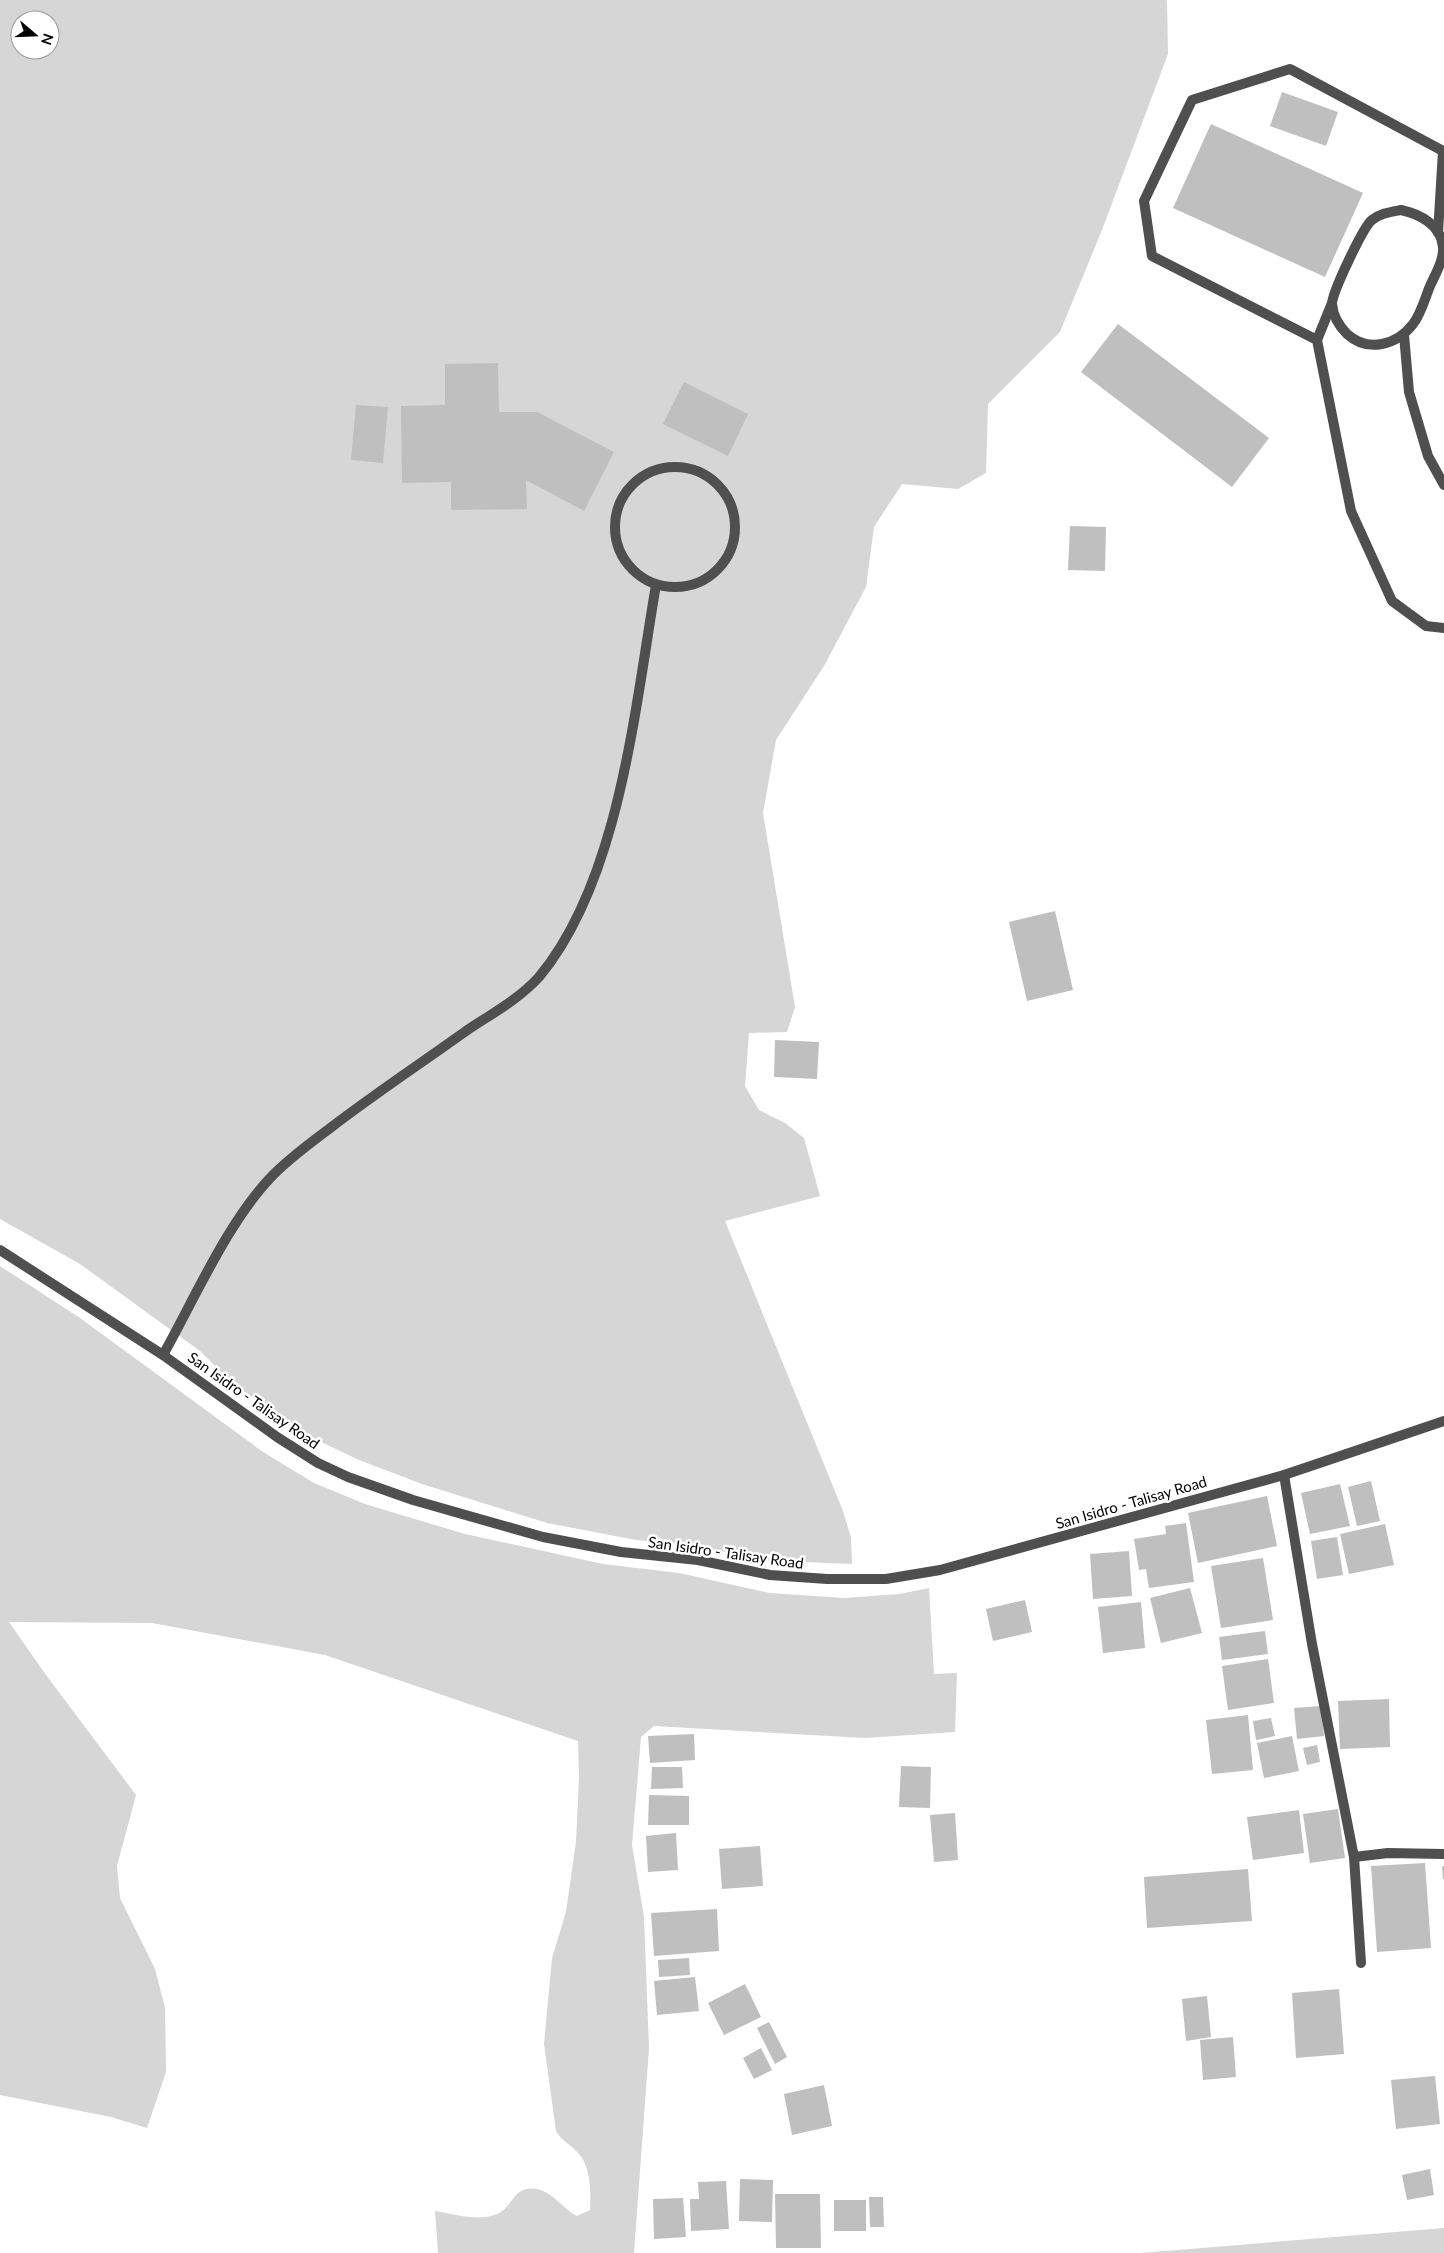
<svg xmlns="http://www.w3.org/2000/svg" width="1444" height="2253" font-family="Lato,sans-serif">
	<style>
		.green { fill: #d6d6d6; fill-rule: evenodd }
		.building { fill: #bfbfbf }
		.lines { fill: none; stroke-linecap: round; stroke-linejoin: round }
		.service { stroke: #4f4f4f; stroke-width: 10 }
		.minor { stroke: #4f4f4f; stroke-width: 10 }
		.tertiary { stroke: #4f4f4f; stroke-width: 10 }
		.labels { text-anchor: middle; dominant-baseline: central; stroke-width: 5; stroke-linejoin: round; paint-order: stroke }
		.street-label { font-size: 15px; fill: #000; stroke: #fff }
	</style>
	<rect width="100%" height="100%" fill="#fff"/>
	<!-- green -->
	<path class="green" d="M0,0H1167L1168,54L1102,230L1060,332L988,404L986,473L958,489L902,484L874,527L866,587L824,666L776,740L763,813L795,1007L787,1032L749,1033L745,1086L759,1110L785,1123L804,1138L820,1196L725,1221L843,1511L851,1538L852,1564L759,1560L695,1545L636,1540L547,1523L422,1484L359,1460L315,1439L286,1421L232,1383L200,1351L80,1264L0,1219ZM20,20H50V50H20Z
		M0,1266L80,1318L263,1452L314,1483L365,1504L465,1534L603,1564L679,1573L770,1593L844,1598L900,1594L929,1588L934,1674L957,1673L955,1732L865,1738L654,1726L641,1737L632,1845L644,1917L649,2048L634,2253H438L435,2211C454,2214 478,2222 497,2214C513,2208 513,2185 536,2189C552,2191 563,2209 577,2216L590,2210C591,2193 591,2166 578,2153C570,2144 562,2141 556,2131L544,2044L552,1958L566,1912L576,1842L579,1778L578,1741L325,1655L152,1623L9,1622L46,1675L136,1795L117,1866L120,1898L155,1969L165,2008L166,2072L147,2128L111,2117L0,2095Z
		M1444,2228V2253H1141Z"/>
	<!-- building -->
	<path class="building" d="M1282,92L1338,112L1326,146L1270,126Z
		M1211,124L1363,193L1325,277L1173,208Z
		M1118,324L1269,438L1232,487L1081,372Z
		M498,363L499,412H537L614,452L584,511L526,480L527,509L451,510V482L402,483L401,406L445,405V364Z
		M684,382L748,414L728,456L663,424Z
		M356,405L388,407L383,463L351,460Z
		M1070,526L1106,527L1105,571L1068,570Z
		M1055,911L1073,990L1027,1001L1009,922Z
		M775,1040L819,1042L817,1079L774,1077Z
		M1371,1481L1380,1521L1357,1526L1348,1487Z
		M1340,1484L1350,1526L1310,1534L1301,1493Z
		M1267,1496L1277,1546L1198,1563L1188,1513Z
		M1186,1523L1194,1582L1149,1588L1146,1569L1139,1570L1134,1539L1166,1534L1165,1526Z
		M1385,1524L1394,1565L1349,1574L1340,1534Z
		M1337,1537L1343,1575L1317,1579L1311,1541Z
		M1129,1551L1132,1596L1093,1599L1090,1554Z
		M1263,1558L1273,1620L1221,1628L1211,1566Z
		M1190,1588L1202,1633L1161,1643L1150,1598Z
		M1025,1600L1032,1632L993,1641L986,1609Z
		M1141,1602L1145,1648L1103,1653L1098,1607Z
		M1265,1631L1268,1654L1222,1660L1219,1637Z
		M1268,1659L1274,1703L1228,1710L1222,1666Z
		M1389,1699L1390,1747L1340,1749L1338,1701Z
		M1321,1706L1324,1736L1297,1739L1294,1708Z
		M1248,1715L1253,1770L1212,1774L1206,1720Z
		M1271,1718L1275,1736L1256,1740L1253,1721Z
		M694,1734L695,1760L650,1763L648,1736Z
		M1292,1736L1299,1771L1264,1778L1257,1743Z
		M1317,1745L1320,1762L1307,1765L1303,1748Z
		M901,1766L931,1767L930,1808L899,1807Z
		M652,1767H682L683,1788L651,1789Z
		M649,1795L689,1796V1825H648Z
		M1338,1809L1345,1858L1310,1863L1303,1814Z
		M1299,1810L1304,1853L1253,1860L1247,1817Z
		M955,1813L958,1860L934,1862L930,1815Z
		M676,1833L678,1870L648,1872L646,1836Z
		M760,1846L763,1886L722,1889L719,1849Z
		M1425,1863L1431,1948L1377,1952L1371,1866Z
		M1444,1866V1879H1443L1442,1867Z
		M1248,1869L1252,1921L1147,1928L1144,1877Z
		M717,1909L719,1951L654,1956L651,1913Z
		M689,1958L690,1975L659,1977L658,1960Z
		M695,1977L699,2011L657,2015L654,1981Z
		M745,1984L761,2017L724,2035L708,2003Z
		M1339,1989L1344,2054L1296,2058L1292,1993Z
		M1207,1996L1211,2037L1186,2041L1182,1999Z
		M769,2022L787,2057L775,2064L757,2028Z
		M1233,2037L1236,2077L1203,2080L1200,2040Z
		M761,2048L772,2070L754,2079L743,2058Z
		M1435,2076L1440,2124L1396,2129L1391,2080Z
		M824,2085L832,2126L792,2135L784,2094Z
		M1430,2169L1434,2195L1407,2200L1402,2175Z
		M740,2179L773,2180L772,2222L739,2221Z
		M726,2181L729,2229L691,2231L690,2199H699L698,2182Z
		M775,2194H820L821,2248H776Z
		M869,2197H883L884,2227H870Z
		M683,2198L686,2237L654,2239L653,2199Z
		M834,2200H866V2231H834Z"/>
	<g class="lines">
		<!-- service -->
		<path class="service" d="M1401,210C1420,214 1441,225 1443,247C1444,260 1435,275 1430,286C1425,298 1421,314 1413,324C1397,345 1368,353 1347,334C1339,326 1333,316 1332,304C1332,293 1363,227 1372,220C1381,213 1390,212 1401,210Z
			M1332,303L1317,340L1351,511L1392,601L1426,626L1444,628
			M1404,335L1409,392L1428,456L1444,485
			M1317,340L1152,256L1144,201L1192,100L1290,69L1443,151L1438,233
			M1354,1857L1361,1963"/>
		<!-- minor -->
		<path class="minor" d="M615 527a60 60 0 1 1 120 0a60 60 0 1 1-120 0Z
			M163,1355C195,1298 228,1221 273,1175C290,1158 310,1143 329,1129C373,1095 420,1064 466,1031C491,1014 518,1000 539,977C620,880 635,706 656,585
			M1284,1475L1312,1644L1354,1857L1388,1853L1444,1854"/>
		<!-- tertiary -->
		<path class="tertiary" d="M0,1250L163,1355L277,1437L318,1463L348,1477L413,1500L543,1537L621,1552L698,1560L770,1575L827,1579H886L940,1570L1284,1475L1444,1421"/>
	</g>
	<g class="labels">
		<!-- street labels -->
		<g class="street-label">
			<text transform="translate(254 1400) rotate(35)">San Isidro - Talisay Road</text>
			<text transform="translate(1131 1502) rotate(-16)">San Isidro - Talisay Road</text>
			<text transform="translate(726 1552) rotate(8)">San Isidro - Talisay Road</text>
		</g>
	</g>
	<!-- north arrow -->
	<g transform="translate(35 35) rotate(109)"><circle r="24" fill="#ffffff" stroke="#999999"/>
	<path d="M0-4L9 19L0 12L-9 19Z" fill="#000000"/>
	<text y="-8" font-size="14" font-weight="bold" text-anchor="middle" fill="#000000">N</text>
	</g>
</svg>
